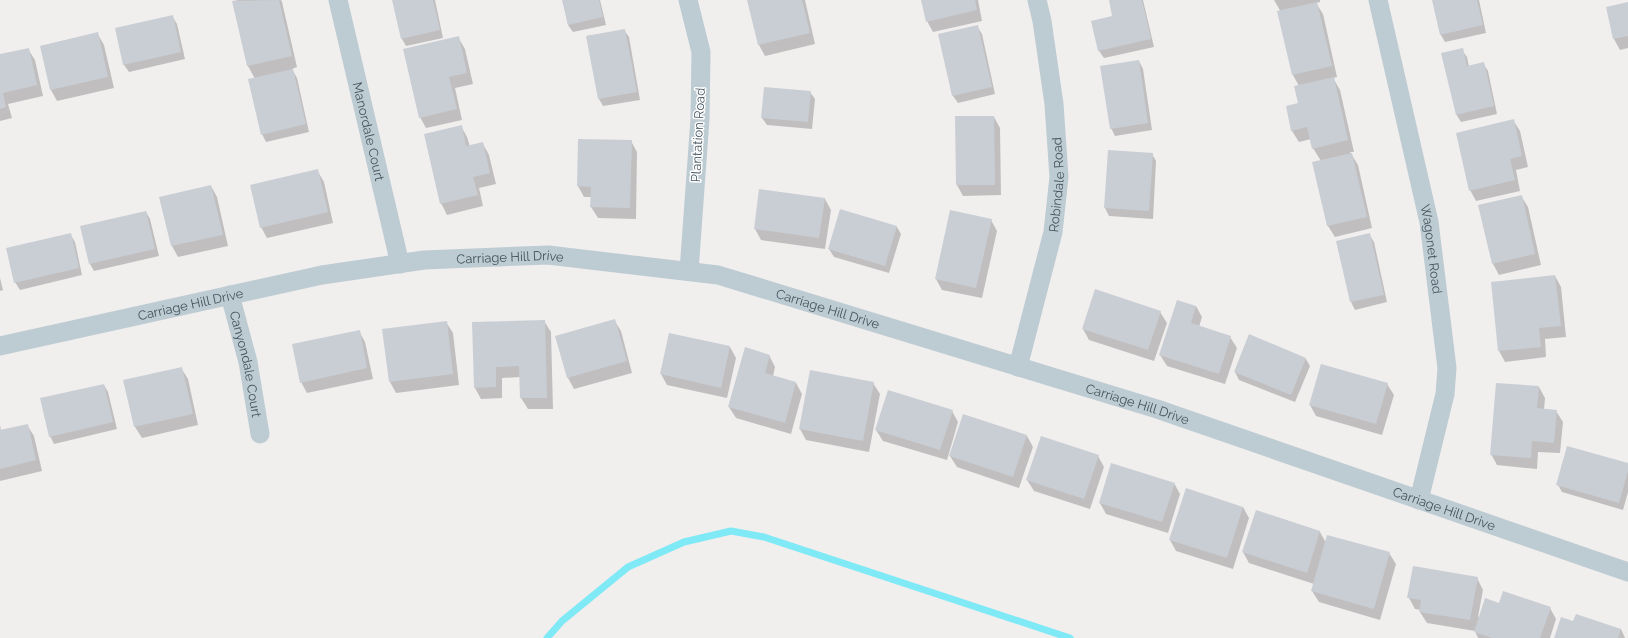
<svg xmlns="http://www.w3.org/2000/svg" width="1628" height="638" font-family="Raleway,sans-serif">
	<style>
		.shadow { fill: #0003 }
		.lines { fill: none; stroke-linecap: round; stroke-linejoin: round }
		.stream { stroke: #7fe9f6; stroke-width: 7 }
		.building { fill: #c9ced4 }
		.minor { stroke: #bdcbd2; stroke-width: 19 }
		.labels { text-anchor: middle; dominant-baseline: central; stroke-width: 3; stroke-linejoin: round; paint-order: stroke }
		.street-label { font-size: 13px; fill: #44545e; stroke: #fff }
	</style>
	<rect width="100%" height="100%" fill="#f1eeee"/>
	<!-- shadow -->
	<path class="shadow" d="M239,0H281L282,2L297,67L292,69L297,78L309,132L266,142L262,134L255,79L248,66L233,1Z
		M393,0H435L443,38L406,46L402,39Z
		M563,0H600L606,25L573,32L568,25Z
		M748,0H805L815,44L765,56L759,45Z
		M922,0H978L982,21L933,32L927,21Z
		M1110,0H1143L1154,47L1104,58L1099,51L1113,17Z
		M1274,0H1320V2L1316,3L1323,14L1337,77L1333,78L1340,90L1354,152H1350L1358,165L1372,228L1335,237L1328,226L1314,163L1321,161L1313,148L1311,139L1299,142L1292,131L1287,107L1299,104V86L1293,75L1281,12Z
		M1433,0H1479L1486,33L1445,42L1441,35Z
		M1628,3V48L1620,50L1614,39Z
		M172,16L177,24L185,59L129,72L124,65L116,29Z
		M977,26L982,34L995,94L958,103L953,96Z
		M624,30L629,37L640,100L603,106L599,99L587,36Z
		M97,33L104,45L114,88L57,101L51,90L41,46Z
		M458,37L465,49L473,84L455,88L462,120L426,128L420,117Z
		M28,49L35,60L43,96L8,104L12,118L0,121V55Z
		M1462,50L1467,57L1469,67L1483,63L1488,71L1497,114L1461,122L1456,114Z
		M1139,61L1143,69L1152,130L1115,136L1111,128Z
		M810,92L815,99L812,129L767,125L762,118Z
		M994,117L1000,128L1001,195L963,196L957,185Z
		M1513,120L1520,131L1528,167L1516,170L1520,191L1476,201L1470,190Z
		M461,126L467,137L470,147L483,144L489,155L496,184L479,188L483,206L447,215L441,203Z
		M579,140L631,141L637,152L636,219L598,218L591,207L592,197H584L578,186Z
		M1109,151L1152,154L1156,161L1153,219L1109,216L1105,208Z
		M317,170L324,182L333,223L267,238L261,227Z
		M211,186L217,197L228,246L178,257L172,246L161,198Z
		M1521,196L1528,207L1541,265L1499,275L1493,264Z
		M825,199L831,210L825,249L761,240L755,229Z
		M146,212L150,219L159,256L94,271L90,264Z
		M991,220L997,231L982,298L942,290L936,279Z
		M897,227L901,234L889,273L834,257L829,249Z
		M70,234L75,242L82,275L20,290L15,282Z
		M1369,234L1374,242L1387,302L1355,310L1351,302L1337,242Z
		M1555,276L1561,287L1566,337L1545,339L1546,357L1505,362L1499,351Z
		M0,278L3,290L0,291Z
		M1196,306L1202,317L1199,327L1230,337L1237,348L1225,384L1167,366L1160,355Z
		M1160,312L1167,323L1154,361L1089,340L1083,329Z
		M614,320L621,331L632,373L574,389L568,378Z
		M544,321L551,332L553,409H528L521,398L520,377L502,378V398L481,399L475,388L473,323Z
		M446,322L453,333L459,385L396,393L390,382Z
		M359,331L365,342L373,379L307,393L301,382Z
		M730,347L736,358L727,398L667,385L661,374Z
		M769,355L775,367L773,376L796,383L802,394L791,434L736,418L729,407Z
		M1306,359L1310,366L1295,402L1239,380L1235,372Z
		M181,368L188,379L198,425L142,438L135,427L125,381Z
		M811,371L873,383L880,394L869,452L806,440L800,429Z
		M1387,384L1394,395L1382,435L1316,416L1310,405Z
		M104,385L108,392L117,429L54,444L50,436Z
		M1539,387L1545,398L1544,410L1556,411L1563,422L1560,453L1538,452L1537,469L1497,465L1491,454Z
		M952,411L958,422L947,460L883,441L876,430Z
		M0,425L1,431L27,425L34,436L42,471L0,481Z
		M1027,436L1033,447L1019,488L957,467L950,456Z
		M1098,456L1104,467L1090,509L1034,491L1027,480Z
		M1628,464V492L1623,510L1562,492L1558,485Z
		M1174,483L1180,494L1168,533L1106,514L1100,503Z
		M1243,507L1249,518L1233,569L1176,551L1170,540Z
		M1256,512L1320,532L1326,543L1389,553L1396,564L1380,620L1319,602L1312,591L1314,584L1249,563L1243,552Z
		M1477,578L1483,590L1478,617L1499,604L1550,608L1556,619L1550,638H1478L1475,631L1427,623L1420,612L1421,610L1415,609L1409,598Z
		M1574,622L1621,629L1625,638H1555Z"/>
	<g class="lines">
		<!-- stream -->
		<path class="stream" d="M547,638L562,621L628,567L684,542L731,531L764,537L1070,638"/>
	</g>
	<!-- building -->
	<path class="building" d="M279,0L292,56L247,66L232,1Z
		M392,0H433L440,30L401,39Z
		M562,0H599L603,17L568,25Z
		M747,0H802L810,33L758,45Z
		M921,0H975L977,10L926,22Z
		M1109,0H1142L1151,39L1098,51L1091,21L1112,16Z
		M1432,0H1477L1483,25L1440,35Z
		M1317,2L1332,66L1292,75L1277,11Z
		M1628,2V36L1613,39L1606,7Z
		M173,15L181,52L123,65L115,28Z
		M978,25L992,87L952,96L938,34Z
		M625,29L637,92L598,99L586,36Z
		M98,32L108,77L50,90L40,46Z
		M459,36L467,73L449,77L457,109L419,118L403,49Z
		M29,48L37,85L3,93L6,107L0,109V54Z
		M1463,48L1467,66L1484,62L1494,106L1456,115L1441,53Z
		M1139,60L1148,123L1110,129L1100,66Z
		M293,69L306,124L261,135L248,79Z
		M1334,77L1348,140L1312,149L1307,127L1291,131L1286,106L1298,103L1294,86Z
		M764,87L811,91L808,122L761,118Z
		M955,116H994L995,185H956Z
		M1514,119L1522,156L1510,159L1515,180L1469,191L1456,133Z
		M462,125L466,146L483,142L490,173L473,177L478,195L440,204L424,134Z
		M578,139L632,140L630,208L590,207L591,187L577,186Z
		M1108,150L1153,153L1149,211L1104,208Z
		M1352,153L1367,217L1327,226L1312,162Z
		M318,169L328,212L260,228L250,185Z
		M211,185L223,235L171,246L159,197Z
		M759,189L825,198L819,238L754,229Z
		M1522,195L1535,254L1492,264L1478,205Z
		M840,209L897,226L885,266L828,249Z
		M950,210L992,219L976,288L935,279Z
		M146,211L155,249L89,264L80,226Z
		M71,233L79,268L14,283L6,248Z
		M1370,233L1384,295L1350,302L1336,241Z
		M1555,275L1561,326L1539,328L1541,347L1498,351L1491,282Z
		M1095,289L1161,311L1148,350L1082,329Z
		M1177,300L1196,306L1191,323L1231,336L1219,374L1159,355Z
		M615,319L627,361L567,378L555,336Z
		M545,320L547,398H520L519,366L496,367V387L474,388L472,322Z
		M447,321L453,374L389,382L382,329Z
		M360,330L367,368L300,383L292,344Z
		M669,333L730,346L721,388L660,374Z
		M1249,334L1306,358L1291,395L1234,372Z
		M745,347L770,355L765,373L796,382L785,423L728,407Z
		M1321,364L1388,383L1376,424L1309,405Z
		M182,367L193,414L134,427L123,380Z
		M810,370L874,382L863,441L799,429Z
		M1496,383L1539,386L1537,408L1557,410L1554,443L1532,441L1531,458L1490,455Z
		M104,384L113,422L49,437L40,398Z
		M888,390L953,410L940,450L875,430Z
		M963,414L1027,435L1013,477L949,456Z
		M28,424L36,460L0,469V430Z
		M1041,436L1099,455L1084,499L1026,480Z
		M1567,446L1628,463V471L1619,503L1556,485Z
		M1111,463L1175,483L1162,522L1099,503Z
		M1186,488L1243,507L1227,558L1169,540Z
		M1256,510L1320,531L1307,573L1242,552Z
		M1327,535L1390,552L1374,609L1311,591Z
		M1413,566L1478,577L1470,620L1419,612L1421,600L1407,598Z
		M1503,591L1551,607L1540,638H1492L1474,632L1485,598L1499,603Z
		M1576,614L1621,629L1618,638H1554L1561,617L1573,621Z"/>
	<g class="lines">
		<!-- minor -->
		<g class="minor">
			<path id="s1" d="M338,0L400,264"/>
			<path d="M688,0L701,52L700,119L689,271"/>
			<path id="s2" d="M1378,0L1429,222L1447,368L1445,394L1419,500"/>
			<path id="s3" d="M230,295L248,362L260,434"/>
			<path id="s4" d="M0,346L322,275L424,260L548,255L718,275L1157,409L1628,572"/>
			<path id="s5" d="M1018,367L1053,232L1059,177L1054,104L1042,21L1037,0"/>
		</g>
	</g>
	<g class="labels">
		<!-- street labels -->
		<g class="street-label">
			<text stroke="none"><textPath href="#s1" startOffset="135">Manordale Court</textPath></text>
			<text transform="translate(698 135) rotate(-87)">Plantation Road</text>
			<text stroke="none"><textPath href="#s5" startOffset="187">Robindale Road</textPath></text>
			<text stroke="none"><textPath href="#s2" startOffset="255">Wagonet Road</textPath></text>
			<text stroke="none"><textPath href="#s4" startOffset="519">Carriage Hill Drive</textPath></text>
			<text stroke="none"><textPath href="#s4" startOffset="195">Carriage Hill Drive</textPath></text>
			<text stroke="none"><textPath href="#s4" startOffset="843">Carriage Hill Drive</textPath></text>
			<text stroke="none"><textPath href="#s3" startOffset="71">Canyondale Court</textPath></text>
			<text stroke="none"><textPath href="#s4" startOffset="1167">Carriage Hill Drive</textPath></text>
			<text stroke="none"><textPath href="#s4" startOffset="1491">Carriage Hill Drive</textPath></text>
		</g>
	</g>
</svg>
